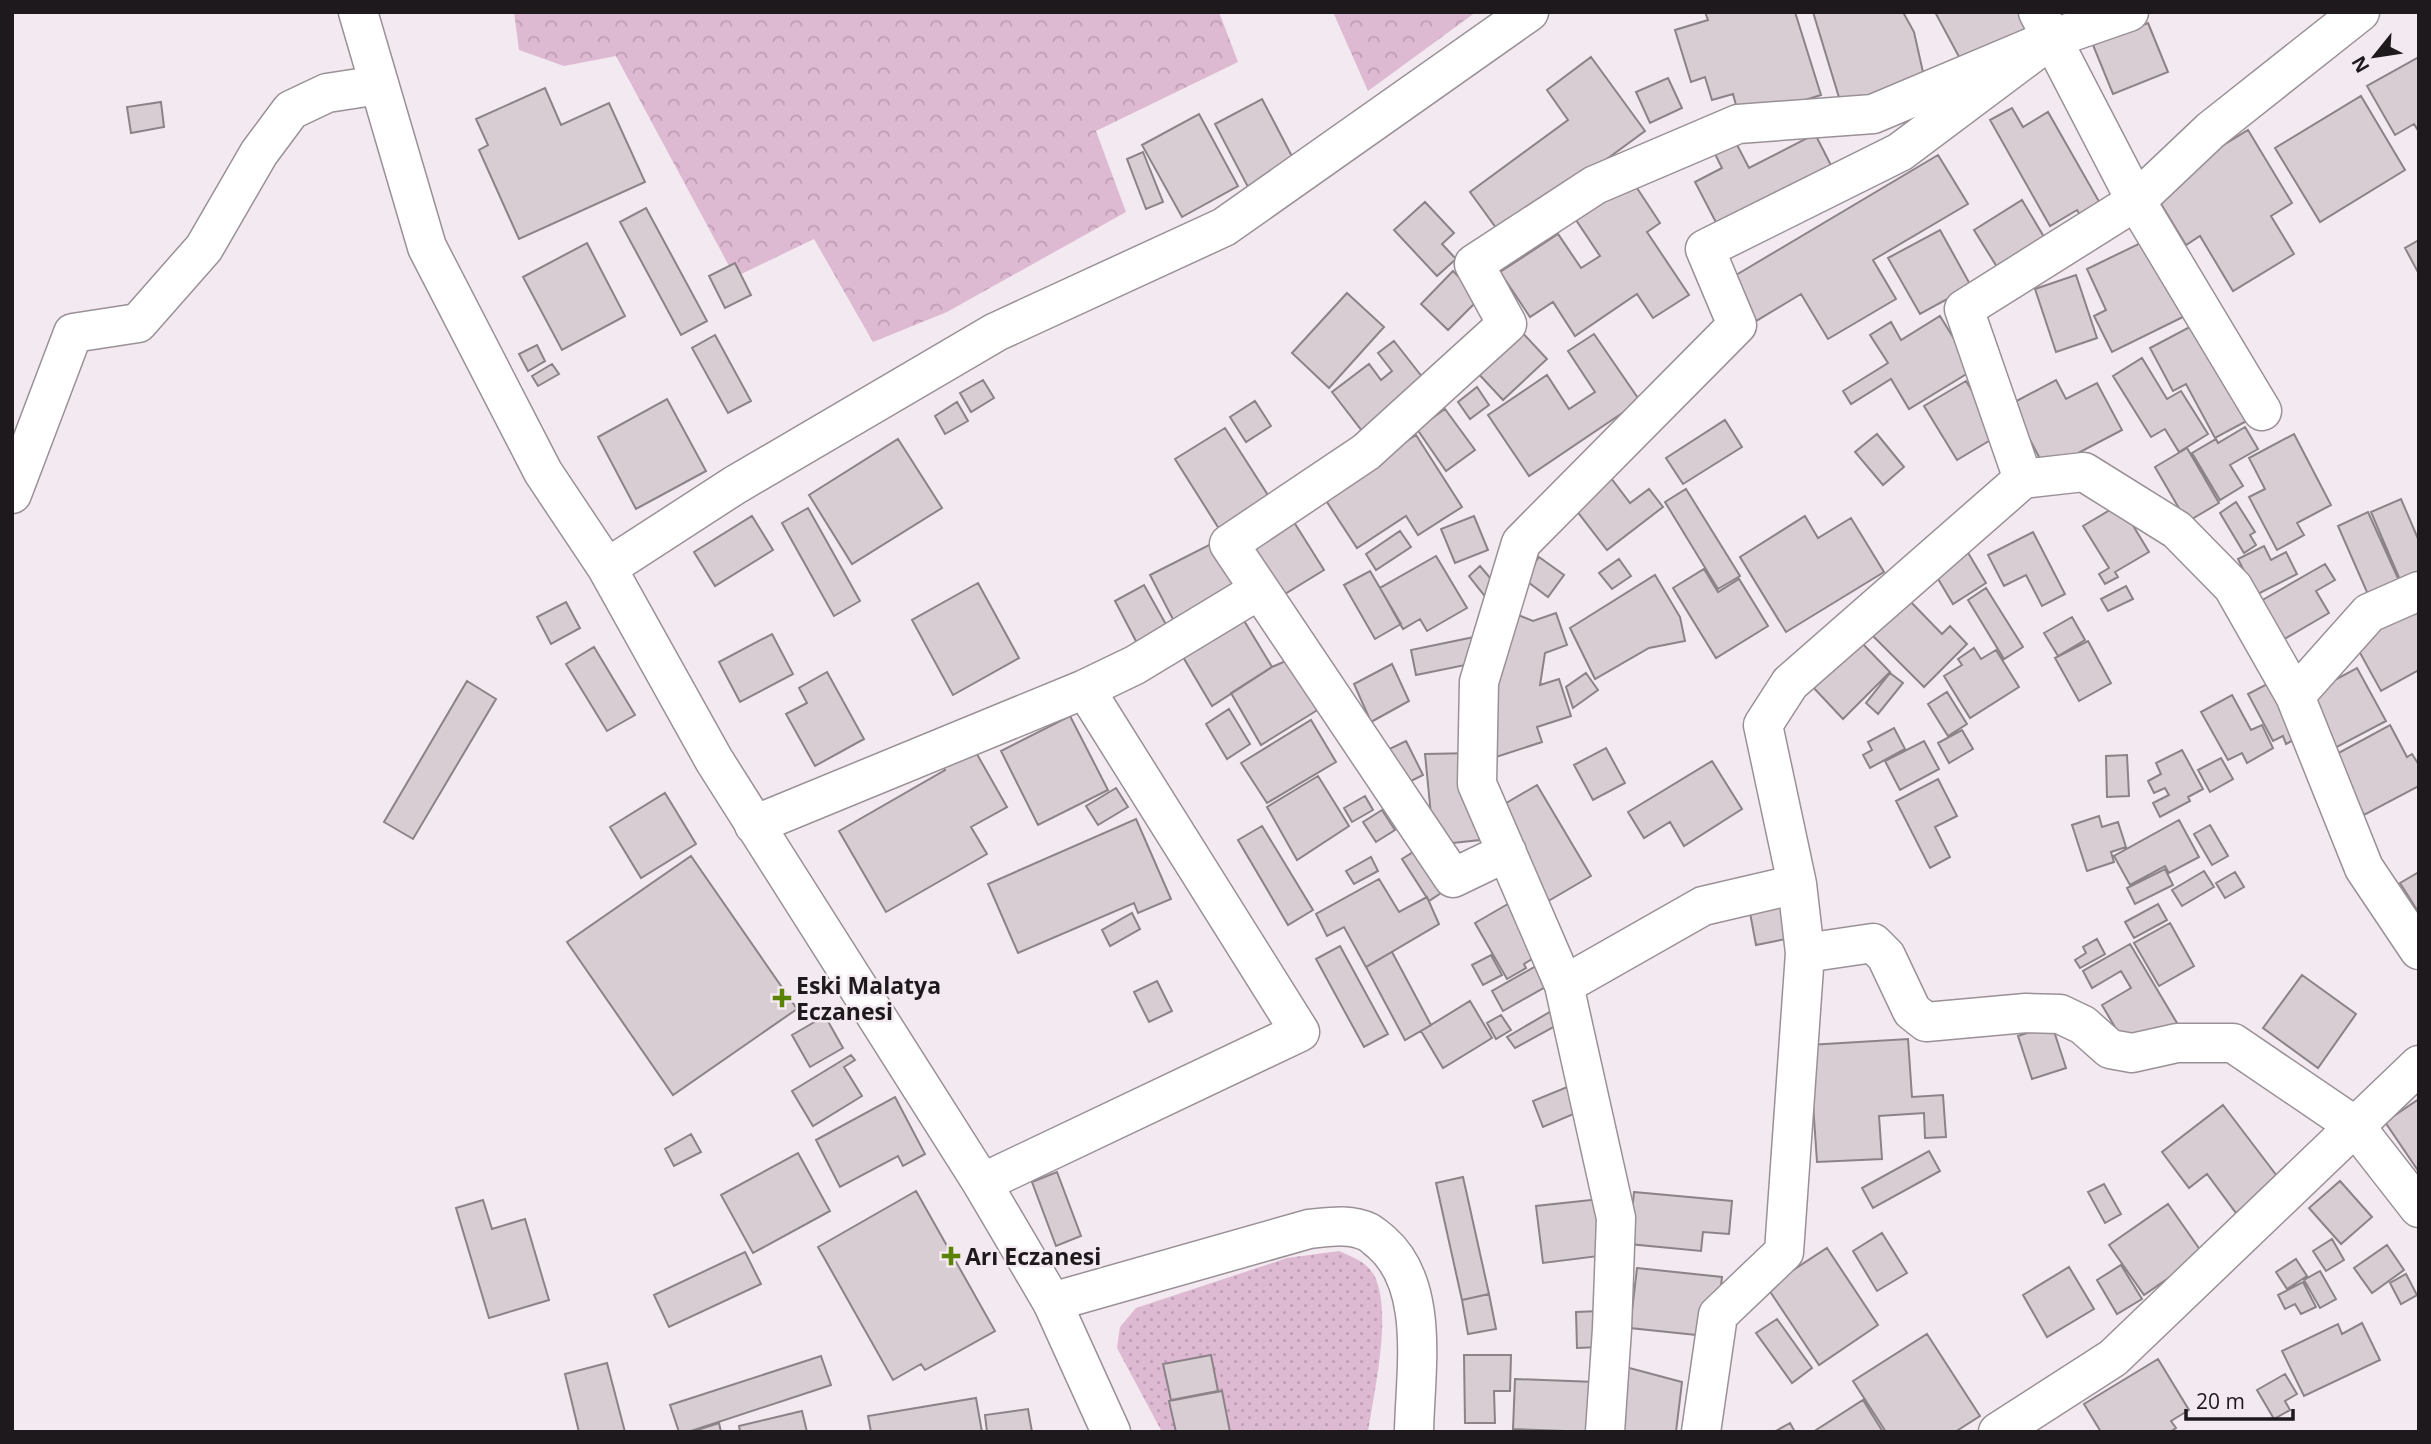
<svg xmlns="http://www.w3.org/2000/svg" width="2431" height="1444" font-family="'Open Sans',sans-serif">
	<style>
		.forest { fill: url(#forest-crowns) }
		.park { fill: url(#park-dots) }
		.building { fill: #d7cdd3; stroke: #8c8389; stroke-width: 2 }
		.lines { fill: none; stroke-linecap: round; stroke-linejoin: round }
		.street-casing { stroke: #9a9197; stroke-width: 41 }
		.secondary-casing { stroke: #9a9197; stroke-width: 41 }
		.street { stroke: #fff; stroke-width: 38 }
		.secondary { stroke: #fff; stroke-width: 38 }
		.poi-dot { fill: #5a8203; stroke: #f3e9f0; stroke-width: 2.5 }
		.labels { text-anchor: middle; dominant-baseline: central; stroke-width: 5; stroke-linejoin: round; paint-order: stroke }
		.poi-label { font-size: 23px; font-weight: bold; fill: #1d191c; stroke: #f3e9f0; text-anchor: start }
	</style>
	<defs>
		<pattern id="forest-crowns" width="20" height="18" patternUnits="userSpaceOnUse" patternTransform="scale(1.75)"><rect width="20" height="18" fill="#deb9d2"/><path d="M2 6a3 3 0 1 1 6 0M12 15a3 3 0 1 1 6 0" fill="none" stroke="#be9eb4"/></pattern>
		<pattern id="park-dots" width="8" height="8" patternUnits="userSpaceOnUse" patternTransform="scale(1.75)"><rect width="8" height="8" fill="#deb9d2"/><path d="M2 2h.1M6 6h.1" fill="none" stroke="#be9eb4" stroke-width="1.8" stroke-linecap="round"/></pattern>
	</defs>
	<rect width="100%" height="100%" fill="#f3e9f0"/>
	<!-- forest -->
	<path class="forest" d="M514,12H1219L1238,62L1096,131L1126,212L947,312L873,342L814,239L735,277L616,56L564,66L519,50Z
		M1333,12H1476L1368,91Z"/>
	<!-- park -->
	<path class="park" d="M1339,1251C1352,1257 1367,1262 1374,1275C1393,1312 1374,1391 1368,1432H1162L1117,1348L1120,1327L1136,1308L1287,1258Z"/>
	<!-- building -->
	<path class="building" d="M1705,12H1795L1821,95L1740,120L1733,94L1712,100L1705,77L1691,82L1675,30L1708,20Z
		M1813,12H1903L1914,32L1925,81L1841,104Z
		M1935,12H2030L2039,29L1965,68Z
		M2148,23L2168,72L2113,94L2093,45Z
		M1591,57L1645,131L1502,236L1470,192L1568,120L1547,90Z
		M2419,57V132L2414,124L2395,135L2367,86Z
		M1668,78L1682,108L1650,123L1636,92Z
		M545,88L561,125L609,103L645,182L519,239L479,150L488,145L476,119Z
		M2361,96L2405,170L2320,222L2275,148Z
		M1262,99L1295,162L1248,187L1215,124Z
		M161,102L164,127L131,133L127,107Z
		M2012,108L2023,127L2048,112L2105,212L2085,223L2077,210L2050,226L1990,120Z
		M1199,114L1238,186L1182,217L1142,145Z
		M2248,130L2292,203L2271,216L2294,254L2233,291L2200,236L2186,245L2152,189Z
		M1815,134L1836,175L1722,234L1695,182L1722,168L1713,150L1734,139L1749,168Z
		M1143,152L1163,202L1146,209L1127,159Z
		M1938,155L1968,204L1873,260L1896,299L1828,339L1801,294L1756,321L1731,278Z
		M1633,182L1660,223L1647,232L1689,295L1653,318L1637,294L1575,336L1553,302L1530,317L1500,272L1558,234L1581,268L1600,256L1576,220Z
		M2022,200L2050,247L2002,275L1974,230Z
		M1425,202L1454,233L1442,244L1456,259L1437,276L1394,230Z
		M646,208L707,321L681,335L620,222Z
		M1940,230L1971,286L1920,314L1888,258Z
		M2151,238L2189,314L2112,352L2094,316L2106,310L2087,269Z
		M2419,240V274L2405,248Z
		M587,243L625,316L562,350L523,277Z
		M735,263L751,295L725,308L709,276Z
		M1453,271L1480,298L1448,330L1421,304Z
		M2076,275L2097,338L2056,352L2035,289Z
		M1347,293L1384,327L1329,388L1292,353Z
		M1940,316L1973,370L1909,409L1891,379L1851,404L1843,391L1888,363L1870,335L1891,322L1901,340Z
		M2201,321L2254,417L2215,438L2186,384L2173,391L2150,348Z
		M1519,329L1547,359L1503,400L1475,370Z
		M1594,334L1640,401L1529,476L1488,415L1547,375L1569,409L1595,392L1568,351Z
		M715,335L751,401L728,413L692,348Z
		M1394,341L1430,387L1366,436L1332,392L1369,364L1381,380L1392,371L1378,353Z
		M537,345L545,361L528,371L519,354Z
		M2142,358L2167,399L2181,391L2208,434L2179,452L2165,429L2151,437L2113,376Z
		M552,364L559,374L538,386L532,376Z
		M983,380L994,398L971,412L960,393Z
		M2056,380L2066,399L2097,383L2122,430L2046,470L2011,404Z
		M1966,381L1999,435L1957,460L1924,406Z
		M1477,387L1489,405L1470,419L1458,402Z
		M667,399L706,471L636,509L598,437Z
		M1255,401L1271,426L1246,442L1230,417Z
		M957,402L968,421L945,434L935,416Z
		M1445,409L1475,450L1446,471L1417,429Z
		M1725,420L1742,447L1683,484L1666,458Z
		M2245,427L2258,449L2230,465L2243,486L2220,500L2192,453L2216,439L2218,443Z
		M1225,428L1273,503L1223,535L1175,459Z
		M1877,434L1904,467L1883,485L1855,452Z
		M2294,434L2331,505L2297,523L2304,535L2277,550L2249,497L2265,489L2249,458Z
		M1416,435L1462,507L1418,535L1406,516L1357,548L1323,496Z
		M898,439L942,508L852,564L809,495Z
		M2187,448L2219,503L2187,522L2155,467Z
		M1611,478L1630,503L1649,489L1663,507L1607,550L1573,506Z
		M1686,489L1740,576L1718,589L1665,502Z
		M2401,499L2419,541V580L2403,587L2371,512Z
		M2236,502L2255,532L2250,535L2256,545L2244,553L2220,513Z
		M2120,504L2149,552L2115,572L2118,577L2105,584L2099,574L2109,568L2083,526Z
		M808,508L860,601L834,616L782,523Z
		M2368,512L2401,585L2370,599L2338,526Z
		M752,516L773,550L715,586L694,552Z
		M1474,516L1488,550L1455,563L1441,529Z
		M1805,516L1818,538L1851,518L1884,572L1786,632L1740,557Z
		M1292,519L1324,570L1275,600L1244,549Z
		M1400,531L1411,547L1376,570L1366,554Z
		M2033,532L2065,594L2042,606L2026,575L2004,586L1988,555Z
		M1213,543L1242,598L1179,631L1150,575Z
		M1964,546L1986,583L1953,604L1931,567Z
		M2264,546L2271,560L2286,552L2297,574L2256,595L2238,559Z
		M1436,556L1467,608L1427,631L1420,619L1403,629L1380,588Z
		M1539,557L1564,575L1548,597L1524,579Z
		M1619,559L1631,576L1612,589L1599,573Z
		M2325,564L2335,580L2316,591L2329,613L2281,641L2259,602Z
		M1480,566L1496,585L1484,595L1469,576Z
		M1704,569L1718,592L1739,579L1768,626L1716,658L1673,588Z
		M1370,571L1401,624L1375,639L1344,585Z
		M1655,575L1680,617L1685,641L1649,648L1595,679L1570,628Z
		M978,583L1019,658L953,695L912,620Z
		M1144,585L1168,628L1138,645L1115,601Z
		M2126,586L2133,599L2108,611L2101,599Z
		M1986,588L2023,647L2004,659L1968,600Z
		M1906,597L1942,634L1950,626L1967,644L1924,687L1869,632Z
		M566,602L580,628L551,644L537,617Z
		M2415,609L2419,616V670L2381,691L2354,642Z
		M1513,613L1533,621L1556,613L1567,645L1545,653L1540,685L1559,679L1571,716L1537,727L1542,742L1496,757L1485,724Z
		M2072,617L2085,640L2058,656L2044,633Z
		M1243,619L1272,667L1212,706L1183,657Z
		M772,634L793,674L740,702L719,662Z
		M1474,637L1475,663L1416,675L1411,650Z
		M1858,639L1890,672L1843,719L1811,685Z
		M2088,641L2111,683L2079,701L2055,658Z
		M594,647L635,715L607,731L566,664Z
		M1974,648L1981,659L1996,650L2019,687L1970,718L1944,676L1962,665L1958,659Z
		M1295,657L1324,706L1261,745L1231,693L1272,667Z
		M1392,664L1409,701L1371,722L1354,684Z
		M2357,668L2386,721L2333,749L2305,696Z
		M827,672L864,739L815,766L786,714L807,703L799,688Z
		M1586,673L1598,690L1573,708L1566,687Z
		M1890,673L1903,683L1878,714L1866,703Z
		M467,681L496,699L413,839L384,822Z
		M2273,681L2301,736L2286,744L2283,736L2273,741L2248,694Z
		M1947,692L1967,724L1948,736L1928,704Z
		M2232,695L2251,730L2262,725L2273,748L2247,763L2242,753L2228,760L2201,712Z
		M1229,709L1250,744L1227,759L1206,724Z
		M1070,716L1108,790L1038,825L1001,751Z
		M1311,720L1336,762L1267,803L1241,763Z
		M2390,725L2407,757L2412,754L2419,765V786L2364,815L2333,756Z
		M1894,728L1905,749L1870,768L1863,755L1872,750L1868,742Z
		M1962,730L1973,749L1949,763L1938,743Z
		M1406,741L1423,775L1399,787L1381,753Z
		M1924,741L1939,769L1900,790L1885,761Z
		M970,742L1007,807L971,827L987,854L886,912L839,831L945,770L939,759Z
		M1606,748L1625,783L1593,800L1574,765Z
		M2182,750L2203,789L2188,797L2190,801L2160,817L2153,803L2169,795L2165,788L2154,793L2148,781L2161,774L2156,763Z
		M1474,753L1480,840L1434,845L1425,754Z
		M2127,755L2129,796L2107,797L2106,756Z
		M2221,758L2233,779L2210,792L2198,770Z
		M1712,761L1742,809L1684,846L1670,822L1644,838L1628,812Z
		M1318,776L1349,826L1297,860L1267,807Z
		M1938,779L1957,816L1935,827L1950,857L1930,868L1896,801Z
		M1537,785L1591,876L1545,903L1491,812Z
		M1116,788L1128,807L1098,825L1086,806Z
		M665,793L696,844L641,878L610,827Z
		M1365,796L1373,810L1352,822L1344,808Z
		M1382,810L1395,830L1376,842L1363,822Z
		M2099,816L2102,827L2118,822L2126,847L2111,852L2114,862L2087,871L2072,825Z
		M1136,819L1171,899L1138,913L1134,903L1018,953L988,884Z
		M2179,820L2199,857L2169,873L2165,866L2130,885L2114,856Z
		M2210,825L2228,856L2212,865L2194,834Z
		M1262,826L1313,910L1288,925L1238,840Z
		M1418,849L1444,891L1429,901L1402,859Z
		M691,856L797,1009L673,1095L567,942Z
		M1371,857L1378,871L1354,884L1346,871Z
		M2165,869L2173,885L2135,904L2127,888Z
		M2204,871L2214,887L2182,906L2172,890Z
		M2235,872L2244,887L2225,898L2216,883Z
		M2419,872V913L2400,883Z
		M1379,879L1399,912L1427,897L1439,924L1366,967L1344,927L1327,936L1316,914Z
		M1787,891L1796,937L1756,945L1748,902Z
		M1513,901L1542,953L1524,964L1526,968L1507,979L1475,923Z
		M2158,904L2167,920L2134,938L2125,922Z
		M1132,913L1140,929L1110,946L1102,930Z
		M2170,923L2194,966L2159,986L2134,943Z
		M2097,939L2105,954L2080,968L2075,960L2086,953L2083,947Z
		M2130,944L2177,1023L2154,1036L2126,1046L2102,1005L2131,988L2121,971L2092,988L2083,971Z
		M1340,946L1388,1034L1364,1047L1316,959Z
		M1392,952L1431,1025L1405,1040L1366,967Z
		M1491,955L1502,975L1483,985L1472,965Z
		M1543,962L1554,982L1503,1011L1492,991Z
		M2302,975L2356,1014L2318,1068L2263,1028Z
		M1157,981L1172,1011L1149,1022L1134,992Z
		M1470,1001L1492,1038L1443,1068L1421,1031Z
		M1553,1010L1561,1023L1515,1048L1507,1037Z
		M1501,1015L1511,1030L1496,1039L1487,1023Z
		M825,1016L843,1048L810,1067L792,1035Z
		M2052,1025L2066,1068L2032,1079L2018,1036Z
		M1908,1039L1912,1097L1943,1095L1946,1137L1925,1138L1924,1113L1879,1116L1882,1159L1817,1162L1809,1045Z
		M851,1055L855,1060L844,1067L862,1096L813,1126L792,1091Z
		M1572,1085L1583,1110L1543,1127L1533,1101Z
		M895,1097L925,1154L903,1166L898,1156L840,1187L816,1140Z
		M2419,1099V1172L2385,1122Z
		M2223,1105L2280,1180L2236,1213L2207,1174L2189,1188L2162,1152Z
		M691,1134L701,1152L674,1166L665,1149Z
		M1929,1151L1940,1171L1873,1208L1862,1188Z
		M798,1153L830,1211L753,1253L721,1195Z
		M1057,1172L1081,1236L1056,1246L1032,1182Z
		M1463,1177L1489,1294L1462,1300L1436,1183Z
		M2340,1181L2372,1217L2341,1244L2309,1208Z
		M2104,1184L2121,1214L2105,1223L2088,1192Z
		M916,1191L995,1331L925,1370L921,1364L893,1380L818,1247Z
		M1634,1192L1732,1201L1729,1234L1703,1232L1701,1251L1629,1244Z
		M1600,1199L1607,1255L1543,1263L1536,1206Z
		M483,1200L492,1229L525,1219L549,1300L489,1318L456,1208Z
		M2168,1204L2203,1254L2144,1295L2109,1245Z
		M1882,1233L1907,1273L1877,1291L1853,1251Z
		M2332,1239L2344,1260L2326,1271L2313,1251Z
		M2387,1245L2404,1270L2372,1293L2354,1268Z
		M1827,1248L1878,1325L1819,1365L1767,1287Z
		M745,1252L761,1284L669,1327L654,1295Z
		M2296,1259L2307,1276L2287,1289L2276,1272Z
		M2121,1265L2142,1299L2117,1314L2097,1280Z
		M2069,1267L2094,1309L2047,1337L2023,1295Z
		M1637,1268L1722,1277L1715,1337L1630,1328Z
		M2320,1271L2336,1299L2320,1308L2304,1280Z
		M2406,1274L2417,1295L2401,1304L2390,1283Z
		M2303,1282L2316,1307L2301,1314L2295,1304L2285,1309L2278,1295Z
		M1489,1294L1496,1329L1468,1334L1462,1300Z
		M1599,1311L1601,1347L1577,1348L1576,1312Z
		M1777,1319L1812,1368L1792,1383L1756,1333Z
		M2362,1323L2380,1360L2304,1396L2282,1351L2338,1324L2342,1334Z
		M1927,1334L1980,1416L1955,1432H1886L1853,1381Z
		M1211,1355L1218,1391L1171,1400L1163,1364Z
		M1464,1355H1511L1510,1391H1494L1495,1423H1465Z
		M821,1356L831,1385L688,1432H679L670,1405Z
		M2158,1359L2189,1410L2171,1421L2176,1428L2170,1432H2101L2084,1404Z
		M607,1363L625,1432H579L565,1374Z
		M1618,1365L1682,1382L1676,1432H1618Z
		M2285,1374L2297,1394L2285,1401L2290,1410L2274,1419L2257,1390Z
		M1515,1379L1595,1382L1593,1432L1513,1429Z
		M1222,1391L1230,1432H1176L1169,1401Z
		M976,1398L982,1432H871L868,1416Z
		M1863,1400L1883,1432H1813Z
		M1028,1409L1032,1432H987L985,1415Z
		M802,1411L807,1432H740L739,1426Z
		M719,1423L721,1432H691Z
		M1790,1423L1795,1432H1774Z"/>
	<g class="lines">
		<defs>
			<path id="street" d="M2051,39L2129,12
				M2023,479L1964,309L2136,201L2262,411
				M12,494L73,333L138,323L204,248L259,153L291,110L327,93L379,85
				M2419,591L2369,613L2295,696L2364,868L2419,950
				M1085,689L1135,665L1259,590
				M754,825L1085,689L1300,1032L982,1183
				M1507,852L1453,878L1229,544L1366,452L1507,324L1474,264L1595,185L1738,124L1873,114L2051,39L1900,152L1705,249L1737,325L1521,543L1479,682L1477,784L1564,985L1703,906L1797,884
				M1805,953L1873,943L1886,956L1912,1011L1926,1022L2026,1013L2060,1014L2083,1025L2110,1049L2132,1053L2177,1043H2233L2355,1126L2419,1208
				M1564,985L1616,1218L1612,1329L1605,1432
				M1052,1302L1309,1229C1329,1227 1350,1223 1368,1232C1372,1234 1377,1239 1381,1242C1431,1285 1415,1372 1414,1432
				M1701,1432L1718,1315L1784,1252L1805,953L1797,884L1763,725L1790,683L2023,479L2084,472L2177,530L2233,587L2295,696"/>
			<path id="secondary" d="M358,12L427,247L543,472L607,568L714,760L982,1183L1052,1302L1111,1432
				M2038,12L2136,201L2211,130L2360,12
				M607,568L735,485L996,332L1224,227L1529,12
				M1998,1432L2113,1358L2419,1065"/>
		</defs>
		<!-- street casing -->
		<use href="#street" class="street-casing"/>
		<!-- secondary casing -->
		<use href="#secondary" class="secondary-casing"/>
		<!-- street -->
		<use href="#street" class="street"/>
		<!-- secondary -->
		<use href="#secondary" class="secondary"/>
	</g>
	<!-- markers -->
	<g class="poi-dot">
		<path d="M778.5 987.5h7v7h7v7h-7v7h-7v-7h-7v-7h7z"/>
		<path d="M947.5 1245.5h7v7h7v7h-7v7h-7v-7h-7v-7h7z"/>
	</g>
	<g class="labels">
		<!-- poi labels -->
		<g class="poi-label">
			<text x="796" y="985">Eski Malatya<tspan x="796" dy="26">Eczanesi</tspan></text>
			<text x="965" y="1256">Arı Eczanesi</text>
		</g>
	</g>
	<!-- border -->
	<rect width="2431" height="1444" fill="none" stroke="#1d191c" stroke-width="28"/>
	<!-- north arrow -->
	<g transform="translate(2375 56) rotate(240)" stroke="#f3e9f0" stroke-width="5" paint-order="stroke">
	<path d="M0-5L12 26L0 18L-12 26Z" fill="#1d191c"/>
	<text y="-10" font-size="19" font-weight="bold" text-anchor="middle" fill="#1d191c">N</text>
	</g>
	<!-- scale -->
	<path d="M2186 1409v10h107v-10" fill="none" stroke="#1d191c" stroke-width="3.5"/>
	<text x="2196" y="1409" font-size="21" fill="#1d191c" stroke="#f3e9f0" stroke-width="5" paint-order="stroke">20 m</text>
</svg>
